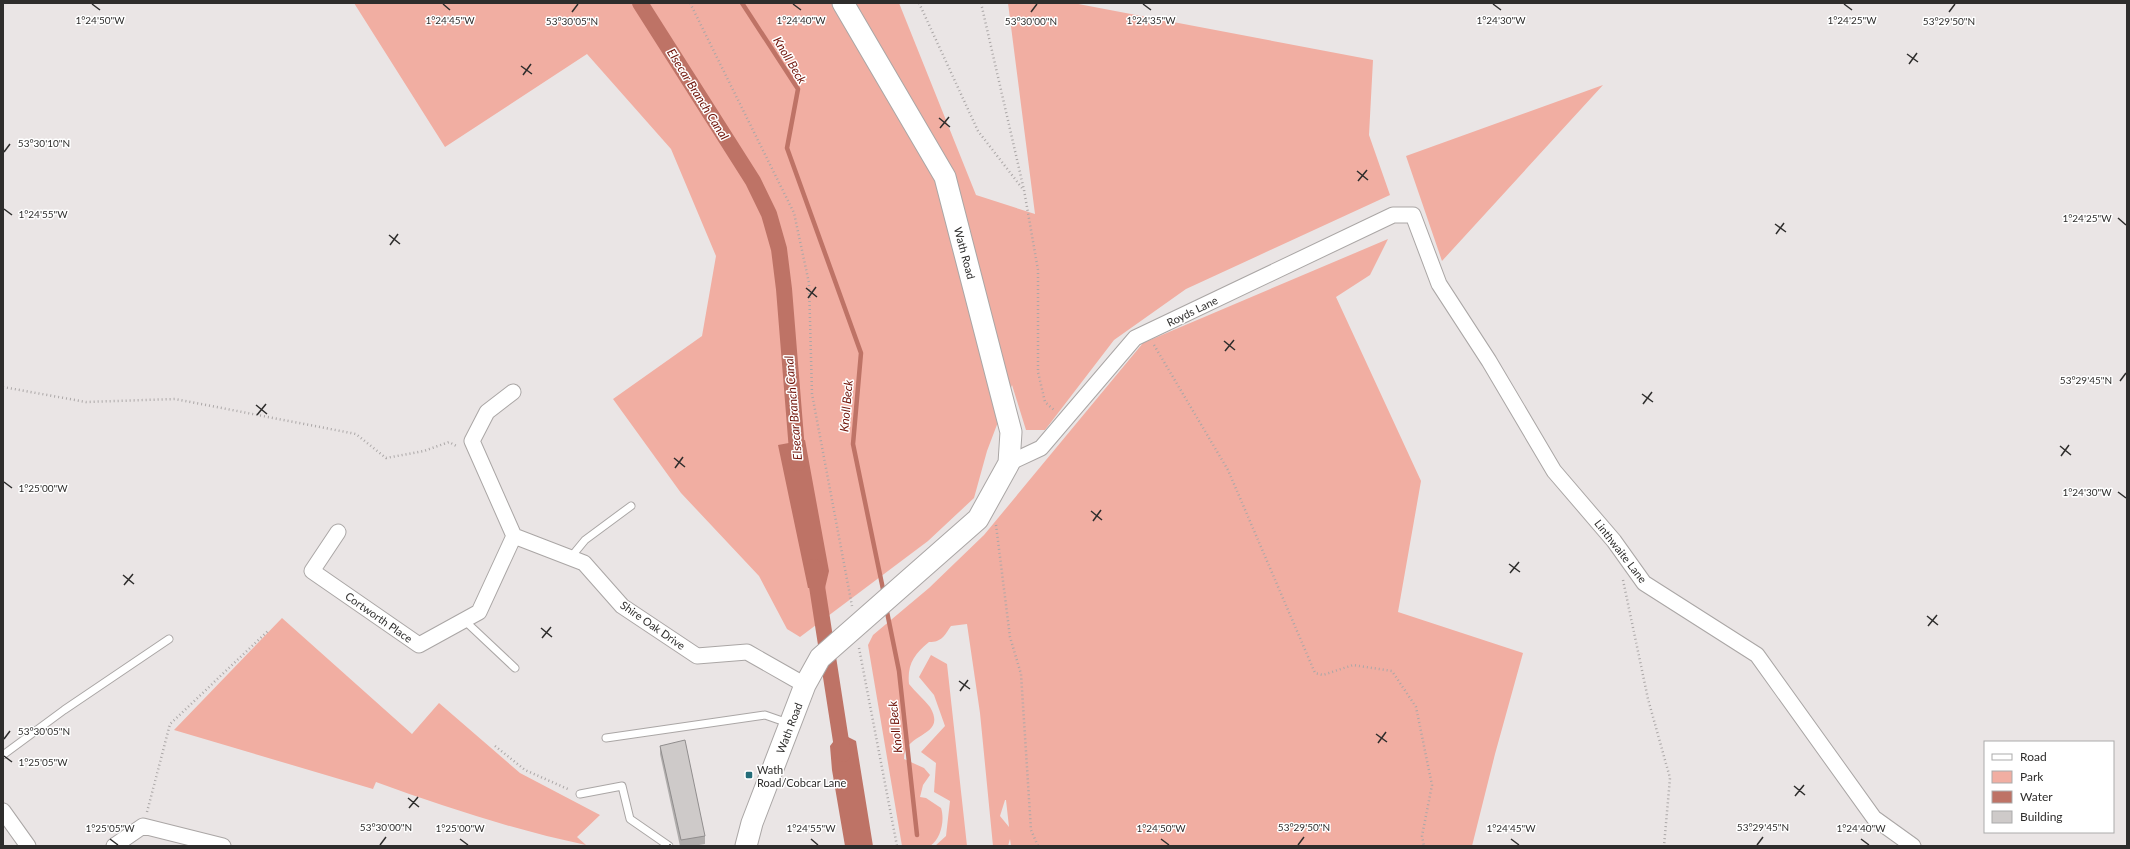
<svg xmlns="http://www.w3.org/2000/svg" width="2130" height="849" font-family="Lato,sans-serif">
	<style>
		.green { fill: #f1aea2; fill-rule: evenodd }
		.water { fill: #be7366 }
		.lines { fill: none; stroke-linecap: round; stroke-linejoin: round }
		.stream { stroke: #be7366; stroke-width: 4.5 }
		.canal { stroke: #be7366; stroke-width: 16 }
		.lane-casing { stroke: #aaa6a5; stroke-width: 9 }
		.street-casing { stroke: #aaa6a5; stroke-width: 17 }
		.secondary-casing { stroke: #aaa6a5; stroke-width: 23 }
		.path { stroke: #aba7a7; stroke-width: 2.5; stroke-dasharray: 1 3; stroke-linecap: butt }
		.lane { stroke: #fff; stroke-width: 7 }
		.street { stroke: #fff; stroke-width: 15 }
		.secondary { stroke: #fff; stroke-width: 21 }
		.wall { fill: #b1aead }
		.building { fill: #cecac9; stroke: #908d8d }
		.ticks { fill: none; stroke: #2e2d2c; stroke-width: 1.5 }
		.poi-dot { fill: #256d79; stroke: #fff; stroke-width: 1.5 }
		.labels { text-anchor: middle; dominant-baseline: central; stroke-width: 3; stroke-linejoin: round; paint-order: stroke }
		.street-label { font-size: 11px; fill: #2e2d2c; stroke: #fff }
		.poi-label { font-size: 11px; fill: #2e2d2c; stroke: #fff; text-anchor: start }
		.water-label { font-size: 12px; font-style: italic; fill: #6f1208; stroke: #fff }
		.ticks-label { font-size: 10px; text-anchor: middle; fill: #2e2d2c; stroke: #fff; stroke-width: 3; stroke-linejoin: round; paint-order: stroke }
	</style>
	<rect width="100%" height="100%" fill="#eae5e5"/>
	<!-- green -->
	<path class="green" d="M354,3H899L976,195L1035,214L1008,3H1073L1373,60L1369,135L1390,195L1186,289L1114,340L1045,430H1026L1012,385L987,451L974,498L928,541L800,637L787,629L759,576L681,493L613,399L702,336L716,256L671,149L587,54L445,147Z
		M1603,85L1442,261L1406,156Z
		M1388,239L1370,275L1336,297L1421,481L1398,612L1523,653L1495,754L1472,846H1011L1010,839L1008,846H993L980,713L967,624L951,626C944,636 942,642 929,642C914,654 907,665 909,684C915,692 924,699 930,707C948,738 904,731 904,759L924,768L930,775L923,785L920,797L926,798L941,808C945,820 941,839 930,846H902L868,645L873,635L929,588L984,535L1143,343ZM1005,800H1006L1009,827L1000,816Z
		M282,618L412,734L439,703L520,773L600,815L577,837L586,845C514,830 445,807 376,782L373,789L174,730Z
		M931,655L947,664L967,846H935L946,836L950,801L934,792L936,763L921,752L945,726L934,695L919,677Z"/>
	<!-- water -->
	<path class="water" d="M805,440L829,571L825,588H808L778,445Z
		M840,733L856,741L873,846H845L832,770L830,746Z"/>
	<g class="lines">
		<!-- stream -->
		<path class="stream" d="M742,3L798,89L787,148L861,353L853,444L884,594
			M886,607L899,671L917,835"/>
		<!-- canal -->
		<path class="canal" d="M640,3L753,181L769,214L779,249L784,289L798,463
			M814,567L843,754"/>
		<defs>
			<path id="lane" d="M571,557L585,540L631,506
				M464,620L515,668
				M606,738L765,715L788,723
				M3,755L64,710L169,639
				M580,794L622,786L630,819L669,846"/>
			<path id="street" d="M513,392L487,412L472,441L514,536L584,563L622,606L697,656L747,652L805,685
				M1009,463L1041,448L1135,338L1393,215H1413L1439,284L1489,361L1554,471L1614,541L1644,583L1757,655L1874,818L1913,846
				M338,532L312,571L419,645L479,612L514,536
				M3,811L28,846
				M114,846L143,826L223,846"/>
			<path id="secondary" d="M746,846L752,823L805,685L820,658L978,519L1009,463L1011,432L945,177L843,3"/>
		</defs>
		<!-- lane casing -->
		<use href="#lane" class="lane-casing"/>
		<!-- street casing -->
		<use href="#street" class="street-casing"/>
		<!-- secondary casing -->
		<use href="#secondary" class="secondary-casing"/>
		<!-- path -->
		<path class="path" d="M690,3L794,213L809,283L812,394L852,606
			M919,3L978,131L1022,188
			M981,3L1024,190L1038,270V372L1045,402L1054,410
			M1154,345L1228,470L1315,673L1323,675L1353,665L1392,671L1416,707L1432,785L1422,836L1424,846
			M3,387L86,402L175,399L356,434L386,458L424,451L449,442L458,447
			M996,525L1010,637L1021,674L1031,830L1038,846
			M1623,580L1648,699L1670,778L1664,846
			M859,648L897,846
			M495,746L525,770L570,790
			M147,812L170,724L269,630"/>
		<!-- lane -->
		<use href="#lane" class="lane"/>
		<!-- street -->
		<use href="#street" class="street"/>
		<!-- secondary -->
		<use href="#secondary" class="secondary"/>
	</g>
	<!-- wall -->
	<path class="wall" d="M660,746L705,836V844L693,846H680L660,754Z"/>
	<!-- building -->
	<path class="building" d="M685,740L705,836L681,840L660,746Z
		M670,844L672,846H668Z"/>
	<!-- ticks -->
	<path class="ticks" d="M92,4L100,10M443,4L450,10M793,4L801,10M1143,4L1151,10M1493,4L1501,10M1844,4L1852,10M572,12L578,4M1031,12L1037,4M1949,12L1955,4M1907,54L1918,62M1909,64L1917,53M521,66L532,74M523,75L531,64M939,118L950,127M940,128L949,117M4,152L10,144M1357,171L1368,180M1358,181L1367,170M4,209L12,215M2118,218L2126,225M1775,224L1786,232M1776,234L1784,223M389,235L400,244M390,245L398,234M806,288L817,297M808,298L816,287M1224,341L1235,350M1225,351L1234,340M2120,381L2126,373M1642,394L1653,402M1643,404L1652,392M256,405L267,414M257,415L266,404M2060,446L2071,455M2061,456L2069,445M674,458L685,467M675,468L683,457M4,482L12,488M2118,492L2126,498M1091,511L1102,520M1093,521L1101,510M1509,564L1520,572M1510,573L1519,562M123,575L134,584M124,585L133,574M1927,616L1938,625M1928,626L1937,615M541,628L552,637M542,638L551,627M959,681L970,689M960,691L968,680M1376,734L1387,742M4,739L10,731M1378,743L1386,732M4,756L12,762M1794,786L1805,795M1795,796L1804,785M408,798L419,807M409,808L418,797M110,839L118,845M460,839L468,845M811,839L818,845M1161,839L1169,845M1511,839L1519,845M1861,839L1869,845M380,845L386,837M1298,845L1304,837M1757,845L1763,837"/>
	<!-- markers -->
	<rect class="poi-dot" x="745" y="771" width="8" height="8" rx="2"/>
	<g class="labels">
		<!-- street labels -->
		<g class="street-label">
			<text transform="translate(965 253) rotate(75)">Wath Road</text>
			<text transform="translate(1192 311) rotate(-26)">Royds Lane</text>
			<text transform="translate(1621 551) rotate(52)">Linthwaite Lane</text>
			<text transform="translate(379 617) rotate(35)">Cortworth Place</text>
			<text transform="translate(653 625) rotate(35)">Shire Oak Drive</text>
			<text transform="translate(789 728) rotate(-69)">Wath Road</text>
		</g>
		<!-- poi labels -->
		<g class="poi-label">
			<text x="757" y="769">Wath<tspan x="757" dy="13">Road/Cobcar Lane</tspan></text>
		</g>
		<!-- water labels -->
		<g class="water-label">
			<text transform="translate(790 60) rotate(59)">Knoll Beck</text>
			<text transform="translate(698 94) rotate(58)">Elsecar Branch Canal</text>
			<text transform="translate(846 406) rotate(-85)">Knoll Beck</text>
			<text transform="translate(793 408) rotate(-95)">Elsecar Branch Canal</text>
			<text transform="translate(895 727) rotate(-96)">Knoll Beck</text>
		</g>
	</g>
	<g class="ticks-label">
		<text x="100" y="24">1°24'50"W</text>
		<text x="450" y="24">1°24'45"W</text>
		<text x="801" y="24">1°24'40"W</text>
		<text x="1501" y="24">1°24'30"W</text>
		<text x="1852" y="24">1°24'25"W</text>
		<text x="1151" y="24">1°24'35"W</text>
		<text x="572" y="25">53°30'05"N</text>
		<text x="1031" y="25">53°30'00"N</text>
		<text x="1949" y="25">53°29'50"N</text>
		<text x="44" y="147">53°30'10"N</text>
		<text x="43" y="218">1°24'55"W</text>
		<text x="2087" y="222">1°24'25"W</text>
		<text x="2086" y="384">53°29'45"N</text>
		<text x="43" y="492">1°25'00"W</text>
		<text x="2087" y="496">1°24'30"W</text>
		<text x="44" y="735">53°30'05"N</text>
		<text x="43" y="766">1°25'05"W</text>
		<text x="386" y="831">53°30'00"N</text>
		<text x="1304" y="831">53°29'50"N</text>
		<text x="1763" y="831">53°29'45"N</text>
		<text x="110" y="832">1°25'05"W</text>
		<text x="460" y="832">1°25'00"W</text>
		<text x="811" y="832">1°24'55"W</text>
		<text x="1161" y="832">1°24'50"W</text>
		<text x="1511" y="832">1°24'45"W</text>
		<text x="1861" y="832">1°24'40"W</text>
	</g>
	<!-- border -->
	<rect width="2130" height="849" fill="none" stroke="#2e2d2c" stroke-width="8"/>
	<!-- legend -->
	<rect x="1984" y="741" width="130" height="92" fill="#ffffff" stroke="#ababab"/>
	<rect x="1992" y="754" width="20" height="6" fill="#ffffff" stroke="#ababab"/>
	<text x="2020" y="761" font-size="12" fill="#2e2d2c">Road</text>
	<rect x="1992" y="771" width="20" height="12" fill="#f1aea2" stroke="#ababab"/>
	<text x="2020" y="781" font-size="12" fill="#2e2d2c">Park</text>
	<rect x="1992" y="791" width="20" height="12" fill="#be7366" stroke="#ababab"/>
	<text x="2020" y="801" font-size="12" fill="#2e2d2c">Water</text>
	<rect x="1992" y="811" width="20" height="12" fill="#cecac9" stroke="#ababab"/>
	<text x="2020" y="821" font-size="12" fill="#2e2d2c">Building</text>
</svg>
